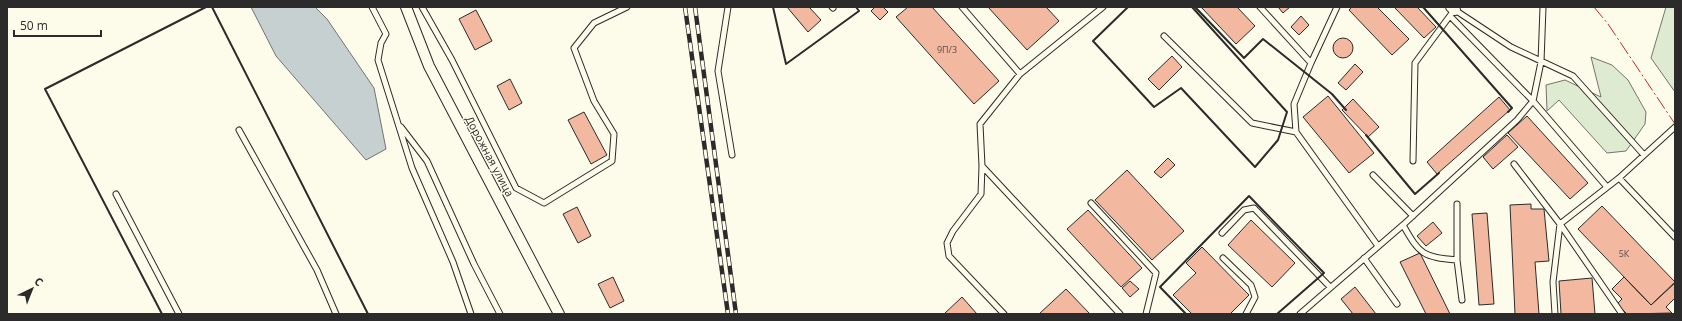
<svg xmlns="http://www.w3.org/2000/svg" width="1682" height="321" font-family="'Open Sans',sans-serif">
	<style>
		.green { fill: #deebd1; stroke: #74746e }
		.water { fill: #c7d0d0; stroke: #74746e }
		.building { fill: #f2b8a0; stroke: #2b2b2b }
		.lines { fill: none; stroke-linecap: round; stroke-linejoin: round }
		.lane-casing { stroke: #2b2b2b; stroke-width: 7 }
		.street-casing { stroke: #2b2b2b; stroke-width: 12 }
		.lane { stroke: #fdfbea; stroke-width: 5 }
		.street { stroke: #fdfbea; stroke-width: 10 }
		.rail-casing { stroke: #2b2b2b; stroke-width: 4.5 }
		.rail { stroke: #fdfbea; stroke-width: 3; stroke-dasharray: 9; stroke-linecap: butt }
		.wall { stroke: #2b2b2b; stroke-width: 2 }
		.power { stroke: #c62828; stroke-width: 1; stroke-dasharray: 14 3 2 3; stroke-linecap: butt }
		.labels { text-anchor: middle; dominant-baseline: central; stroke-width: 3; stroke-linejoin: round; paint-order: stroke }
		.number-label { font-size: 9px; fill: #5d4e48 }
		.street-label { font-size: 11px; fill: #2b2b2b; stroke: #fdfbea }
	</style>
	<rect width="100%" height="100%" fill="#fdfbea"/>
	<!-- green -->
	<path class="green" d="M1666,7H1675V92L1651,58Z
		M1591,57L1612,65L1628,80L1646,112L1645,124L1626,151L1607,153L1559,100L1547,111L1546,85L1565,80L1601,97Z"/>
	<!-- water -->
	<path class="water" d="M251,7H315L327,19L374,88L386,149L366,160L276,56Z"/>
	<!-- building -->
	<path class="building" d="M787,7H809L821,20L808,32Z
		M875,7H883L888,12L880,20L871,11Z
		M908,7H932L999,81L974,104L896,17Z
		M988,7H1046L1059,21L1027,50Z
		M1201,7H1237L1255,26L1236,44Z
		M1278,7H1290L1283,13Z
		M1352,7H1377L1409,39L1392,55L1349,10Z
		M1394,7H1417L1436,27L1424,38Z
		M476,10L492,41L475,50L459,19Z
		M1301,16L1309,25L1299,35L1291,27Z
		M1333 48a10 10 0 1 1 20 0a10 10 0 1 1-20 0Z
		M1172,56L1182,67L1159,90L1148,79Z
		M1355,64L1363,72L1346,90L1338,83Z
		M510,79L522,103L509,110L497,86Z
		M1328,96L1374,153L1349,173L1303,117Z
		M1499,97L1510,110L1437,174L1427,162Z
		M1353,99L1379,127L1368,137L1342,110Z
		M584,112L607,155L591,164L568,120Z
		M1527,116L1588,183L1570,199L1508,133Z
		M1507,135L1518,147L1493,169L1483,157Z
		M1168,158L1175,165L1161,178L1154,172Z
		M1127,170L1184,231L1152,260L1095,200Z
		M1531,204V209H1544L1549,261L1535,262L1539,314H1515L1510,205Z
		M1602,206L1675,282L1651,305L1578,229Z
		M577,207L591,236L578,243L563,214Z
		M1088,210L1142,268L1121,287L1067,229Z
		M1487,213L1494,304L1479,305L1472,214Z
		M1251,220L1295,263L1272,287L1228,245Z
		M1433,222L1442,233L1426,246L1417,236Z
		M1202,247L1249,295L1230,314H1192L1173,295L1196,273L1186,263Z
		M1420,253L1450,314H1426L1400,262Z
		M613,277L624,301L610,308L598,284Z
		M1624,277L1651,305L1675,283V298L1666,307L1672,313L1627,314L1617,304L1622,299L1612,289Z
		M1592,278L1595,314H1561L1559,281Z
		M1130,281L1139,289L1130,297L1122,288Z
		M1355,287L1376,314H1353L1341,299Z
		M1066,289L1090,314H1039Z
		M962,297L977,314H944Z"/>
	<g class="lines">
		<defs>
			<path id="lane" d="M372,7L386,34L381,43L378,60L412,168L453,262L471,314
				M422,7L452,60L516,188L544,203L612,161L614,134L594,101L574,48L594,23L627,7
				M728,7L718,71L732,155
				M832,7L833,8
				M962,7L1020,74L1103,7
				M1260,7L1311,63
				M1337,7L1311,63L1294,104L1296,132L1378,246
				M1455,10L1511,47L1573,76L1644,155
				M1450,16L1533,101L1607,187
				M1164,36L1252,123L1296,132
				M401,127L427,161L474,264L500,314
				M239,130L317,270L336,314
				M1413,161L1415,63L1452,13
				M1514,164L1560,224L1553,282L1555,314
				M982,166L1120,314
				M1373,175L1413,216
				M1619,178L1675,237
				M116,194L179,314
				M1091,203L1156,273L1146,314
				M1457,204V260L1462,300
				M1403,225C1420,255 1423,257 1457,260
				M1222,233L1244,210L1254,208L1330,287
				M1223,258L1251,285L1255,297L1246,314
				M1364,258L1397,304
				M1004,314L949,256L947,243L953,231L981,194L982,166L980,124L1020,74
				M1300,314L1403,225L1517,120L1533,101L1541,62L1543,7
				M1622,314L1560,224L1619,178L1675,127"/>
			<path id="street" d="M406,7L429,66L559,314
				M1451,7L1455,10"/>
		</defs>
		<!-- lane casing -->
		<use href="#lane" class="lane-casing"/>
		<!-- street casing -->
		<use href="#street" class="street-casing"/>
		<!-- lane -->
		<use href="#lane" class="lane"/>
		<!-- street -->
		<use href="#street" class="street"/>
		<defs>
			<path id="rail" d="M685,7L728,314
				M695,7L736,314"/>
		</defs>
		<!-- rail casing -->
		<use href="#rail" class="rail-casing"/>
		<!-- rail -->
		<use href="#rail" class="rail"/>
		<!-- wall -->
		<path class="wall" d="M212,7L368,314
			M773,7L786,64L859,11L856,7
			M1128,7L1093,41L1154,107L1181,88L1255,167L1278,140L1287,112L1192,7
			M1195,7L1244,58L1263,39L1332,94L1346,110
			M1423,7L1512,108L1508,112
			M1366,135L1415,194L1439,173
			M162,314L45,89L206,7
			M1186,314L1160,287L1249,196L1324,273L1277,314"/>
		<!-- power -->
		<path class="power" d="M1594,7L1608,24L1675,124"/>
	</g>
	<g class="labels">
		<!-- number labels -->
		<g class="number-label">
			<text x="947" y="49">9П/3</text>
			<text x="1624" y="253">5К</text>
		</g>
		<!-- street labels -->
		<g class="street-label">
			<text transform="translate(490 156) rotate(62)">Дорожная улица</text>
		</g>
	</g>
	<!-- border -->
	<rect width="1682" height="321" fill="none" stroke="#2b2b2b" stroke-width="16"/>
	<!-- north arrow -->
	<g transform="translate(32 289) rotate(43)" stroke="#fdfbea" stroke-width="3" paint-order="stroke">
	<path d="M0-3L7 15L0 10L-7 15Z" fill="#2b2b2b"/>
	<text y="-6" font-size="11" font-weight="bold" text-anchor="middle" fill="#2b2b2b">С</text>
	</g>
	<!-- scale -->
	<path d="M14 30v6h87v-6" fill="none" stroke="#2b2b2b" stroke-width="2"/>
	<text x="20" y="30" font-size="12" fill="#2b2b2b" stroke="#fdfbea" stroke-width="3" paint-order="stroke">50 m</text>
</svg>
